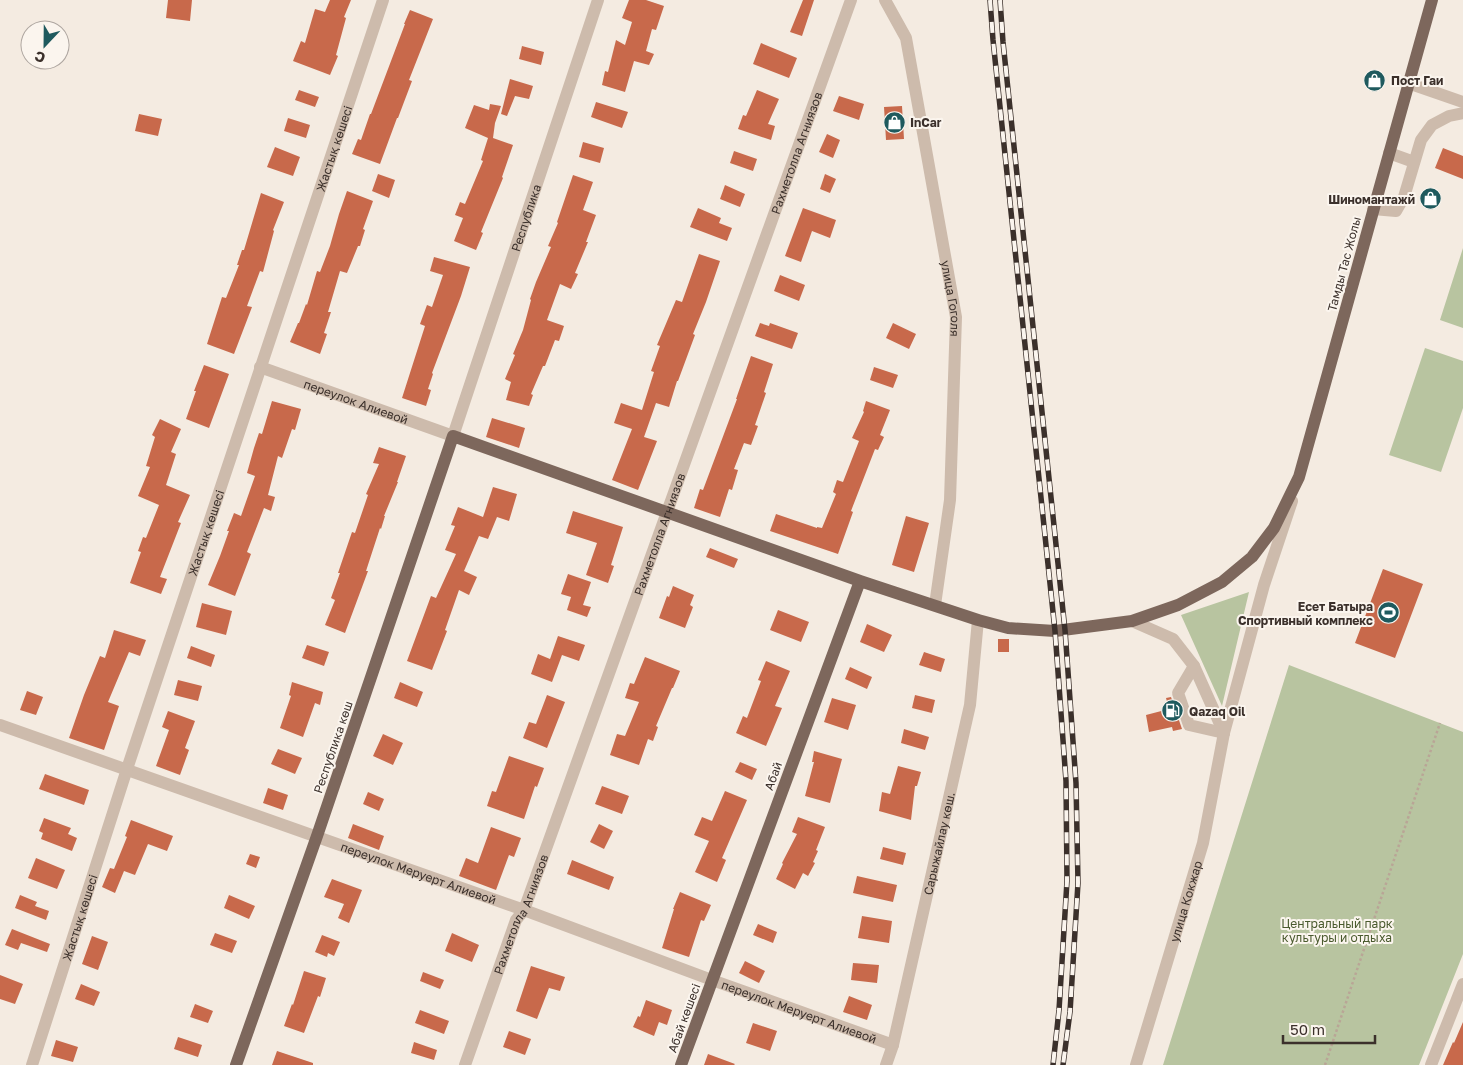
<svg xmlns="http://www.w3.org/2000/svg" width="1463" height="1065" font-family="'Golos Text',sans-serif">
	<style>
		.green { fill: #b8c4a0 }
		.building { fill: #c8694b }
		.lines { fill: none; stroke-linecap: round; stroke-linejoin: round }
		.path { stroke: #b9a596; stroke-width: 2.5; stroke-dasharray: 2.5 2.5; stroke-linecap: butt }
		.minor { stroke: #cdbbac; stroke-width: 12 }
		.major { stroke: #7d675c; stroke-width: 12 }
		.rail-casing { stroke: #3b302b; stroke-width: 5.5 }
		.rail { stroke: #fbf5ee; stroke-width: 4; stroke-dasharray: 11; stroke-linecap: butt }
		.labels { text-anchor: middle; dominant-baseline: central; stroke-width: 4; stroke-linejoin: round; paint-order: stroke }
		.poi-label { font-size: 12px; font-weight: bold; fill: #3b302b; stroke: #fbf5ee; text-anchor: start }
		.street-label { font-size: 12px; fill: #3b302b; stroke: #fbf5ee }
		.park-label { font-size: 12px; fill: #4a5a2e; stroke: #fbf5ee }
	</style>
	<rect width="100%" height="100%" fill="#f4ebe1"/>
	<!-- green -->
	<path class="green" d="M1463,248V328L1440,320Z
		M1425,348L1463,361V408L1441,472L1389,455Z
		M1249,592L1222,706L1181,615Z
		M1289,665L1463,732V954L1419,1065H1163Z"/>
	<!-- building -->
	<path class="building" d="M168,0H192L190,21L166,18Z
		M330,0H351L344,17L346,18L336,55L338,56L330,75L293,61L301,41L305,43L315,9L325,12Z
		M629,0H646L664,6L656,30L652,29L646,51L654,54L649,65L634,61L625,92L602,85L605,71L608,72L616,40L625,45L632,22L622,18Z
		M803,0H814L802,36L790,32Z
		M410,10L433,19L409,80L412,81L404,102L398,118H397L380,164L352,154L358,139L361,140L370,114H371L405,24H404Z
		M761,43L797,58L789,78L753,64Z
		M522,46L544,52L541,65L519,59Z
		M1371,71L1383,76L1378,91L1365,87Z
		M510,79L533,86L529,99L515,96L507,116L501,114Z
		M299,90L319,97L315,107L295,100Z
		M757,90L779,99L768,124L775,126L771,140L738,129L743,115L746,116Z
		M839,96L864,104L859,120L833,111Z
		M596,102L628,112L622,128L591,117Z
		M490,104L501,106L495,123L493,138L513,145L502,177L503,178L481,232L483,233L476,250L454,241L463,218L455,215L460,202L465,204L483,161L481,160L488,138L465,128L474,105L489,110Z
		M902,106L904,139L886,140L884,107Z
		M139,114L162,119L158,136L135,131Z
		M288,118L310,125L306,138L284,131Z
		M827,134L840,140L833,158L819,152Z
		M583,142L604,148L600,163L579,157Z
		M275,147L300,157L293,176L267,167Z
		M1443,148L1463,156V179L1435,168Z
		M734,151L757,159L753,171L730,163Z
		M378,174L395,180L389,198L372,191Z
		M825,174L836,179L830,193L820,189Z
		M573,175L593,182L583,210L596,215L586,242H588L575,273L578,274L571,289L560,284L547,320L564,326L559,341L555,340L545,366H543L531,394L533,395L529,406L506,400L511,382L505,379L515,355L513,354L523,330L531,300L530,299L536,282L551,247L548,246L558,223L557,222Z
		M725,185L745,194L740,207L720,199Z
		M1428,188L1440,192L1434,209L1423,205Z
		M347,191L373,201L363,229L365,230L360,246H358L347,273L340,271L328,312H331L324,333L327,334L320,354L290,342L298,323H299L306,304L307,305L317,271L320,272L330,246L339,214Z
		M261,193L284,202L273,230L274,231L263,272L260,271L247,306L252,307L234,354L207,344L222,297L226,298L239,265H237L242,250H244Z
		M698,208L721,218L719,223L732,228L727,241L690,227Z
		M803,208L836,220L830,238L812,231L801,262L785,256Z
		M699,254L720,261L706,302L693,334L695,335L678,381H677L669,407L656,403L644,437L657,441L638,490L612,480L632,429L614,423L621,403L642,410L654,372L651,371L660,346L657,345L676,300L682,302Z
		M434,257L470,267L461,296L432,373L433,374L428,389L431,390L426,406L402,398L425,326L420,324L427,305L432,307L443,275L430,271Z
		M780,275L805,285L799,301L774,291Z
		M760,323L769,326L770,323L798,333L792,349L755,336Z
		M893,323L916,334L909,349L886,338Z
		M751,356L773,364L764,392L766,393L755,425L758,426L751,445L744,443L734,469L738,470L732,490L729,489L720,517L694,508L700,489L703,490L737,399H736Z
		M204,365L229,374L209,428L186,419L196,391H194Z
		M874,367L898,375L893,388L870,380Z
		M272,401L301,409L295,430L292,429L282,458L278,456L268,495L275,497L271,511L264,508L247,552L251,554L235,596L208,585L220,556L229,531H227L234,513L241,516L255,476L247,473L254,448L259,433L262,434Z
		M866,401L890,410L880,435L884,437L878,450L875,449L851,511L853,512L838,554L770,531L776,514L817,528V527L822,528L836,494L833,492L837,480L843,482L859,441L852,438L864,412L863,411Z
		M492,418L525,428L519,448L486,437Z
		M160,419L181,429L171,452L176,454L166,485L190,495L178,522L181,523L160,577L167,579L161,594L130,583L141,552L138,551L143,537L146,538L159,505L138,496L150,467L146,466L155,437L152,435Z
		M379,447L406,456L397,482H398L384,516H385L381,529L380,528L366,571H368L345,633L325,625L335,600L331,598L340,573H338L352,532L355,533L368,495L366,494L379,464L373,463Z
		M493,487L517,494L509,521L497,517L488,539L479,536L464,571L477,577L469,595L459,590L445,630L447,631L432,670L407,661L431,596L436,598L456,554L445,550L455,526L451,525L458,507L483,517Z
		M573,511L623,527L611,565L614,566L608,583L586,575L597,543L566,533Z
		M906,516L929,523L914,572L892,565Z
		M710,548L738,559L734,568L706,557Z
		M1383,569L1423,584L1395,658L1355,643Z
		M568,574L591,582L583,605L591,607L587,617L567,610L571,597L561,594Z
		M673,586L694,595L690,605L693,607L685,628L659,618L667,596L669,597Z
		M202,603L232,611L226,635L196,627Z
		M778,610L809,622L801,642L770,630Z
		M867,624L892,635L884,652L860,642Z
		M114,630L146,640L140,656L129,652L108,702L119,706L104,750L69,738L84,695L100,656L105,658Z
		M558,636L585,645L579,661L562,655L552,682L531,674L538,654L550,659Z
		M998,639H1009V652H998Z
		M307,645L329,652L324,666L302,658Z
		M191,646L215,655L211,667L187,658Z
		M924,652L945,659L941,672L919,665Z
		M645,657L680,671L673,688H672L656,726L658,727L653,741L648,739L639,765L610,755L617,734L625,736L639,702L625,698L630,683L634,684Z
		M766,661L790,671L775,706L782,708L766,746L736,733L743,716L747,718L761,681L758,680Z
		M850,667L872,677L867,689L845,679Z
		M178,680L202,686L198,701L174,695Z
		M292,682L323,692L320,705L315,703L303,737L280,728L291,696L289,695Z
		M400,682L423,692L417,707L394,698Z
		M27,691L43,697L36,715L20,710Z
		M547,695L565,702L547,748L523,738L529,722L536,724Z
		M915,695L935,700L932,713L912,708Z
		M1171,697L1182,729L1173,731L1172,727L1149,732L1146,715L1169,709L1166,698Z
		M832,698L856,705L848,730L824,722Z
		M168,711L195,721L185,748L189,750L180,775L156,766L169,730L162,727Z
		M904,729L929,737L925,750L901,743Z
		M383,734L403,743L393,765L373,756Z
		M278,749L302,758L295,774L271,764Z
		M814,751L842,759L830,803L805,796L814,762H812Z
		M509,756L544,768L537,787L535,786L524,819L487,806L492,791L496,792Z
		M740,762L757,769L752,780L735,772Z
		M898,766L921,772L917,786H915L911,820L879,811L882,792L890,794Z
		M45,774L89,790L84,805L39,789Z
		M602,786L629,796L622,814L595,804Z
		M268,788L288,795L283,810L263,803Z
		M725,791L747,800L722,858L726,860L717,882L695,872L709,841L694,835L702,817L712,821Z
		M368,792L384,799L379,811L363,804Z
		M798,817L825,827L816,850L818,851L813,862L815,863L808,876L803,873L795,889L776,879L783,864L782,863L797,834L792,832Z
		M44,818L71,828L68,834L77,838L72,851L41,839L43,833L39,831Z
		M131,820L173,836L167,851L148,844L135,875L124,871L115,893L102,887L110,868L114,869L127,837L125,836Z
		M353,824L384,836L379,850L348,838Z
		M599,824L613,831L604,849L590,842Z
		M491,827L521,838L514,857L509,855L496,890L459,876L466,858L478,863Z
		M883,847L906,853L903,865L880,859Z
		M250,854L260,857L256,868L246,864Z
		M36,858L65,870L57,889L28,878Z
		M572,860L614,877L609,890L567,874Z
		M857,876L897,885L893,902L853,893Z
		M332,879L362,890L349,923L338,918L344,904L324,897Z
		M680,892L711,905L704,921L701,920L689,957L662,948L674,909H673Z
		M20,895L37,902L35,906L49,911L46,920L15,908Z
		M229,895L255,906L249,919L224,908Z
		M862,916L892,921L889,943L858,938Z
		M758,924L777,932L773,943L753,935Z
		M12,929L50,944L47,952L21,943L18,950L5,945Z
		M215,933L237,941L232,953L210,945Z
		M452,933L479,945L472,962L445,951Z
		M322,935L340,942L334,956L328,953L327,957L315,952Z
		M92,936L108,942L98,970L82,964Z
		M745,961L765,971L759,983L739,973Z
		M853,963L879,965L877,983L851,980Z
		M531,966L565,977L560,991L549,988L537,1019L516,1011Z
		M304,971L326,978L320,997L318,996L304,1033L284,1026L292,1004L293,1005Z
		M423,972L444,980L440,989L420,981Z
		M0,975L23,984L15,1004L0,999Z
		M81,984L100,992L94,1006L75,999Z
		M849,996L872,1005L867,1020L843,1012Z
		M646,1000L672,1010L667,1025L659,1022L654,1036L633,1027L638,1016L640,1017Z
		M195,1004L213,1011L208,1023L190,1017Z
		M420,1010L449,1021L444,1034L415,1023Z
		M1463,1022V1065H1443L1453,1042L1454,1043Z
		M753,1023L777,1031L770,1051L746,1043Z
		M509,1031L531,1039L525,1055L503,1047Z
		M178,1037L202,1045L198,1057L174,1049Z
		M56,1040L78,1047L73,1062L51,1056Z
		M414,1042L437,1050L434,1060L411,1053Z
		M277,1051L313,1063V1065H272Z
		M708,1054L735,1064L734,1065H704Z"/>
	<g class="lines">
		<!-- path -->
		<path class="path" d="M1325,1065L1440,723"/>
		<!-- minor -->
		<g class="minor">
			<path id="s1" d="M885,0L906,38L956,317L950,500L935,605"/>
			<path d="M1408,83L1463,102"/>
			<path d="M1389,153L1414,162"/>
			<path d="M1373,209L1396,211L1404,197L1421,140L1432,125L1449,116L1463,113"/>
			<path id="s2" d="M260,367L453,436L598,0"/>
			<path d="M1132,621L1173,639L1194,666L1224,733"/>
			<path d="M1194,666L1178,693L1189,725L1224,733"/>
			<path id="s3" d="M0,725L524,910L712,980L893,1045"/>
			<path id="s4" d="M32,1065L127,769L383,0"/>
			<path id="s5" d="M465,1065L516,920L524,910L851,0"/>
			<path id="s6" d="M886,1065L893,1045L970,705L978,620"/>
			<path id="s7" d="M1136,1065L1203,843L1224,733L1264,585L1292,501"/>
			<path d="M1431,1065L1463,984"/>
		</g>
		<!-- major -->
		<path class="major" d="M236,1065L317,836L453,436L860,581L978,620L1008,628L1055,631L1132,621L1178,605L1222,582L1252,557L1274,528L1299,477L1432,0
			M681,1065L860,581"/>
		<defs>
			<path id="rail" d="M990,0L993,40L1055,631L1066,781L1067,881L1059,1010L1053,1065
				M1000,0L1003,42L1065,630L1076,783L1078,883L1070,1012L1063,1065"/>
		</defs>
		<!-- rail casing -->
		<use href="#rail" class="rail-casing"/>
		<!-- rail -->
		<use href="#rail" class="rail"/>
	</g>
	<!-- icons -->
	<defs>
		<symbol id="shop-disc" viewBox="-11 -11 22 22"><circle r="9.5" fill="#1f5a5e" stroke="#fbf5ee"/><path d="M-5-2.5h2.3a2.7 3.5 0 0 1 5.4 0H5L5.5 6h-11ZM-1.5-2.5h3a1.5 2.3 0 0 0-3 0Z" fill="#fff"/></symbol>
		<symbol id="stadium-disc" viewBox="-11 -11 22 22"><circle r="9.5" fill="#1f5a5e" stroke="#fbf5ee"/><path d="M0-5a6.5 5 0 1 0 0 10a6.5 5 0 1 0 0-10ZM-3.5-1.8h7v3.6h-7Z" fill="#fff"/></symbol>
		<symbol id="fuel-disc" viewBox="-11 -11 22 22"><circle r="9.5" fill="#1f5a5e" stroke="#fbf5ee"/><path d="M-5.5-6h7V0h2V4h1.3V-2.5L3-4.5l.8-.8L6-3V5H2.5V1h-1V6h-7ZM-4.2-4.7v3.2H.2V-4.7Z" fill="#fff"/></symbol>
	</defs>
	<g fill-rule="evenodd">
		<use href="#shop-disc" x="1362" y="68" width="25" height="25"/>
		<use href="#shop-disc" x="882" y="110" width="25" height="25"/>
		<use href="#shop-disc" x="1418" y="186" width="25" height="25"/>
		<use href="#stadium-disc" x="1376" y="600" width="25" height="25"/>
		<use href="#fuel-disc" x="1160" y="698" width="25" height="25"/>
	</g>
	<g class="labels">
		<!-- poi labels -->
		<g class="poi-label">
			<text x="1391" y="80">Пост Гаи</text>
			<text x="910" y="122">InCar</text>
			<text x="1415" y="199" text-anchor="end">Шиномантажй</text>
			<text x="1373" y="606" text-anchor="end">Есет Батыра<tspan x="1373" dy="14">Спортивный комплекс</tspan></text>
			<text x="1189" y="711">Qazaq Oil</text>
		</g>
		<!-- street labels -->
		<g class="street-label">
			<text stroke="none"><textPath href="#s4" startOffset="965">Жастық көшесі</textPath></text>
			<text stroke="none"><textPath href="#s5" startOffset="971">Рахметолла Агниязов</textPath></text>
			<text stroke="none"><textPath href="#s2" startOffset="435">Республика</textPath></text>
			<text transform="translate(1344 264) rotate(-75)">Тамды Тас Жолы</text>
			<text stroke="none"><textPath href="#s1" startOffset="308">улица Гоголя</textPath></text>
			<text stroke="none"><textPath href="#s2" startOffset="102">переулок Алиевой</textPath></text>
			<text stroke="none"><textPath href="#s4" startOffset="560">Жастық көшесі</textPath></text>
			<text stroke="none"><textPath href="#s5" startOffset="566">Рахметолла Агниязов</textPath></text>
			<text transform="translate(333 747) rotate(-71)">Республика көш</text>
			<text transform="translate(773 776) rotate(-70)">Абай</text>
			<text stroke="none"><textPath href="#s6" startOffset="228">Сарыжайлау көш.</textPath></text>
			<text stroke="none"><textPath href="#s3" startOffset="444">переулок Меруерт Алиевой</textPath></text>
			<text stroke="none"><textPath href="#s7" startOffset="171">улица Кокжар</textPath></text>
			<text stroke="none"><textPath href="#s5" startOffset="161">Рахметолла Агниязов</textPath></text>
			<text stroke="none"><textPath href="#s4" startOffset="155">Жастық көшесі</textPath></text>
			<text stroke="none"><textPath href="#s3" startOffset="849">переулок Меруерт Алиевой</textPath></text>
			<text transform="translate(684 1018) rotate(-70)">Абай көшесі</text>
		</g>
		<!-- park labels -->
		<g class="park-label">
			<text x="1337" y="923">Центральный парк<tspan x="1337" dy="14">культуры и отдыха</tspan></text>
		</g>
	</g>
	<!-- north arrow -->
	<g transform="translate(45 45) rotate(202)"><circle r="24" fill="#fbf5ee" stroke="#aea6a0"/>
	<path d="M0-4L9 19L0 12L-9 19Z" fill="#1f5a5e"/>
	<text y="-8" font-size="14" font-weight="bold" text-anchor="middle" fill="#3b302b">С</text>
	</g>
	<!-- scale -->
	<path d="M1283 1035v8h92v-8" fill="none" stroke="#3b302b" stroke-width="2.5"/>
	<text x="1290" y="1035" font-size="15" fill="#3b302b" stroke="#fbf5ee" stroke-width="4" paint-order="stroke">50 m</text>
</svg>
